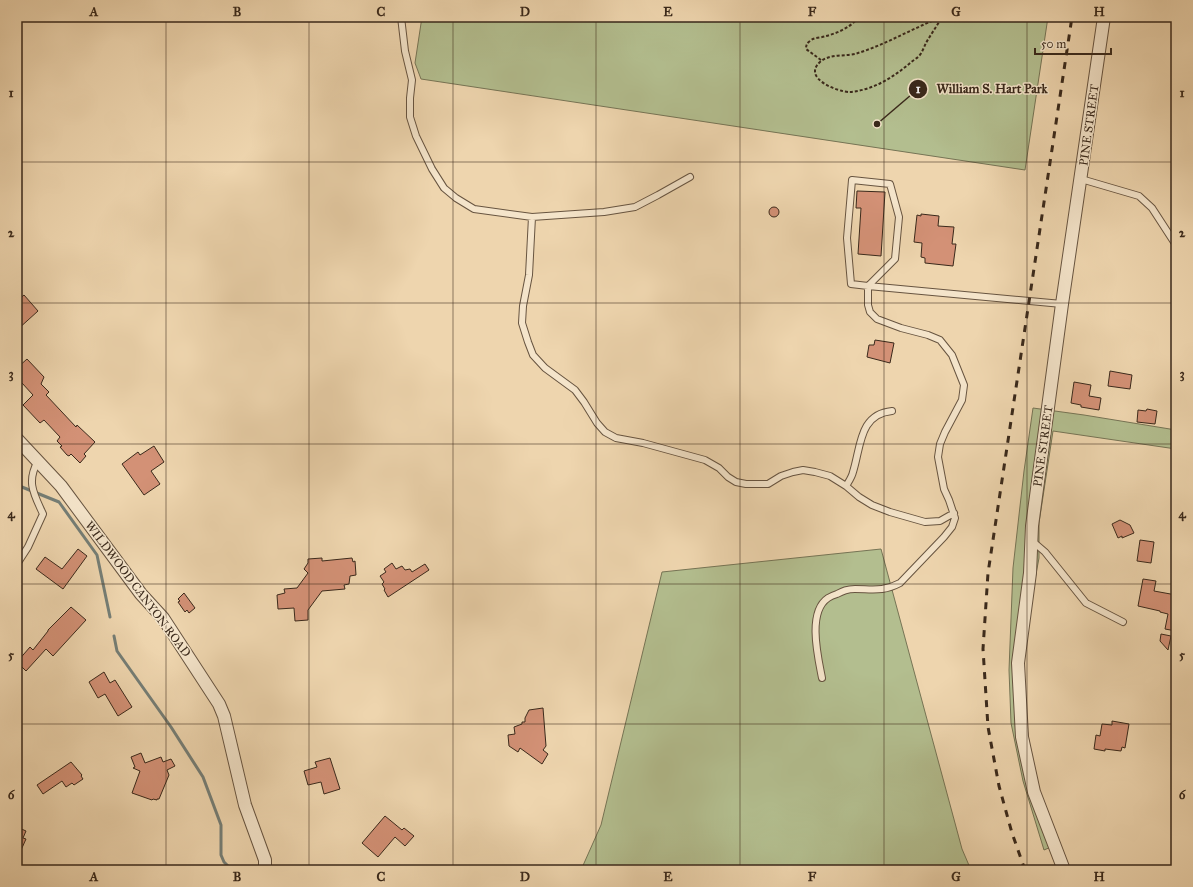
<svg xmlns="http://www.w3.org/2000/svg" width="1193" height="887" font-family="'IM FELL Great Primer',serif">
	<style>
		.green { fill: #b3be8f; stroke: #767455 }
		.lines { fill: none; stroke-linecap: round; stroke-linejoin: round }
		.stream { stroke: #757e76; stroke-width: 3 }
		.building { fill: #d39176; stroke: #3a291b }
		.lane-casing { stroke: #675440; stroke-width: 8 }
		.street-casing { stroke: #675440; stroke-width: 14 }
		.path { stroke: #3a291b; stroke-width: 2; stroke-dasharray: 3 2; stroke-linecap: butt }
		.lane { stroke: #f4e4ca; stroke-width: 6 }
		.street { stroke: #f4e4ca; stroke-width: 12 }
		.rail { stroke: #3a291b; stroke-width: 3; stroke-dasharray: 7 7; stroke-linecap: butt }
		.grid { fill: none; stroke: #3a291b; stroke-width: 1; stroke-opacity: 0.55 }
		.labels { text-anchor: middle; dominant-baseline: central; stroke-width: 3; stroke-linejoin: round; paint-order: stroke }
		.street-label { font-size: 12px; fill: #3a291b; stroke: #f4e4ca }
		.leader { fill: none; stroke: #3a291b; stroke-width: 1.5 }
		.callout-dot { fill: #3a291b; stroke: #f4e4ca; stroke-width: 1.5 }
		.mark-label { font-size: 12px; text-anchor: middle; font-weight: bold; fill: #fff }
		.callout-label { font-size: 13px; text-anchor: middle; font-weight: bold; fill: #3a291b; stroke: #f4e4ca; stroke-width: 3; stroke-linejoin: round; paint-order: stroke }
		.neatline { fill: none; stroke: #3a291b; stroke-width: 1.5 }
		.grid-label { font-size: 13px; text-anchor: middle; font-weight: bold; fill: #3a291b }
	</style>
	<rect width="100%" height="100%" fill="#eed5ae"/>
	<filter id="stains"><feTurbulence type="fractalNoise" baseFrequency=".005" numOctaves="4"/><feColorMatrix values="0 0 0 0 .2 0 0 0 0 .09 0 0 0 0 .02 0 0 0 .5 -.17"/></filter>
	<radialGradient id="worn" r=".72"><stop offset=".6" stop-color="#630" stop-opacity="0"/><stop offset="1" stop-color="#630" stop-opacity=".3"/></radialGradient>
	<!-- green -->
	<path class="green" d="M422,17H1048L1025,170L421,79L415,63Z
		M1033,408L1084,415L1176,430V449L1053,431L1039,523V558L1024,638L1022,668L1026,722L1035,779L1058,844L1044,850L1023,781L1011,723L1009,670L1013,568L1024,471Z
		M881,549L962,849L971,870H581L601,825L662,572Z"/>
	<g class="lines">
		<!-- stream -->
		<path class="stream" d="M17,485L59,502L97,555L110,617
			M114,636L117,651L171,727L203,777L221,825V855L224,862L232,870
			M1176,770L1173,787L1176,795"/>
	</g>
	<!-- building -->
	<path class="building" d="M857,191L885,192L881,256L858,254L861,208H856Z
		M769 212a5 5 0 1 1 10 0a5 5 0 1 1-10 0Z
		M921,214L939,216L938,226L954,227L952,244H956L953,266L925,263V258L921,257L922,243L914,242L917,215L921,216Z
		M24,295L38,311L17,330V301Z
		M875,340L894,343L890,363L867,357L869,345H874Z
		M27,359L44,377L41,384L49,392L46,395L76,427L77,425L95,442L84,454L86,456L80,463L71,454L69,456L67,455L60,447L62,446L57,441L60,437L44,420L40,423L23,405L33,395L22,383L17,387V368Z
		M1110,371L1132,375L1130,389L1108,386Z
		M1074,382L1091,385L1089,396L1101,398L1099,410L1081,407V405L1071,403Z
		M1147,409L1157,411L1155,424L1137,422L1138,410L1146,411Z
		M154,446L164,462L151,471L160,484L144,495L122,464L138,452L140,455Z
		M1120,520L1130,525L1134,533L1122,538V536L1118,538L1112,524Z
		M1140,540L1154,542L1151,563L1137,561Z
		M78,549L87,556L63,589L36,569L45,557L62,569Z
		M322,558V561L352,558L353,562L355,561L356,575L350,576L349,584L344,585L345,589L322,591L308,610V620L295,621L294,608L278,609L277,595L285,593L284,589L297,588L308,573L304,569L308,563V559Z
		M392,563L396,569L402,566L405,570L410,569L412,572L425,564L429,570L388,597L384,590L385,589L382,584L384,582L380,576L386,572L384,569Z
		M1143,579L1156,581L1154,591L1176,595V631L1165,629L1168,614L1160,612V611L1138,606Z
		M184,593L195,608L189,613L187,610L185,612L178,602L180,601L178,599Z
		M71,607L86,620L53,656L46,649L26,671L17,662L30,647L33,650L48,631V630Z
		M1161,634L1171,636L1168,650L1160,641Z
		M104,672L110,683L115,680L132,707L118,716L105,694L98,698L89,682Z
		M543,708L546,746L543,750L548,754L542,764L520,748L518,752L509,746L508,735L515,734L514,727L522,724V722H525V718L529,710Z
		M1112,721L1129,724L1125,748L1122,747L1121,751L1105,749V751L1094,749L1096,735L1100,736L1102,724L1112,725Z
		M141,753L145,763L161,757L163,762L171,759L175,766L167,770L169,775L159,799H157V800L153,799L152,800L132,793L140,771L133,768L135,767L131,757Z
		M330,758L340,789L324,794L321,782L308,785L304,771L317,767L315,762Z
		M71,762L82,775L81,776L83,779L74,785L72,783L66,787L62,781L43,794L37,785Z
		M385,816L402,830L404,828L414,836L405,846L395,837L378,857L362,843Z
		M17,827L26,831L23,838L26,839L17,859Z"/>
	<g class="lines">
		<defs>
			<path id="lane" d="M401,17L405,51L412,80L410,98V117L416,136L432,169L444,188L456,198L474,209L532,217L604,212L635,207L658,195L690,177
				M1081,179L1139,196L1152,208L1176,245
				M532,217L529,275L523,306L522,323L528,342L533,355L545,368L575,390L584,402L597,423L605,432L616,438L643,443L705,460L719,468L728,477L736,482L746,484H768L781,476L793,472L803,470L815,472L830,476L846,486L859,497L872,505L890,512L925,522L940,521L954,513
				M846,486C849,481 852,477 853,472C861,447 859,414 892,411
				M1031,540L1045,552L1086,603L1123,622
				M17,564L28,547L43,514C34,494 26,482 38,461
				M822,678C818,657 807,612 828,598C831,596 834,595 837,594C843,591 847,589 855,589C872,589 883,592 900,583L944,537L952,527L955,518L949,500L944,489L938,457L940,444L945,432L962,400L964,385L952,355L940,340L928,335L901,328L877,319L870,312L868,305V286L895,259L899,217L890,184L852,180L847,238L851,284L868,286L1062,304"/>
			<path id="street" d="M17,439L61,486L141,594L163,618L219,704L224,716L245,805L265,860V870
				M1064,870L1034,792L1022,737L1018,663L1030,573L1032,526L1062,304L1104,17"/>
		</defs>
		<!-- lane casing -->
		<use href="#lane" class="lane-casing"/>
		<!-- street casing -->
		<use href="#street" class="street-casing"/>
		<!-- path -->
		<path class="path" d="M942,17C913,28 887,44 858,53C847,57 830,53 820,62C802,78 837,92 850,92C873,90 892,78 909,64C912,61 916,59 919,56C922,53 924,47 926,43C931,34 937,26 942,17
			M821,60L806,49C806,45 807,43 810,41C814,37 821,38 826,36C838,33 851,27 859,17"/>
		<!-- lane -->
		<use href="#lane" class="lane"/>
		<!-- street -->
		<use href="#street" class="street"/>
		<!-- rail -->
		<path class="rail" d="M1025,870L1012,833L999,786L988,727L983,649L988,573L1072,17"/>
	</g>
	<!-- grid -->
	<path class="grid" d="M166,17V870M309,17V870M453,17V870M596,17V870M740,17V870M884,17V870M1027,17V870M17,162H1176M17,303H1176M17,444H1176M17,584H1176M17,724H1176"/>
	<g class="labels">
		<!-- street labels -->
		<g class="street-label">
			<text transform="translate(1089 125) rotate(-82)">PINE STREET</text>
			<text transform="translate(1043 446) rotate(-82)">PINE STREET</text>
			<text transform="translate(138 589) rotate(53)">WILDWOOD CANYON ROAD</text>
		</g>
	</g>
	<!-- callouts -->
	<path class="leader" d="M877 124L918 89"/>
	<g class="callout-dot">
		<circle cx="877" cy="124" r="4"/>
		<circle cx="918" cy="89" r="10"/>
	</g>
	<g class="mark-label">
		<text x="918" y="93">1</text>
	</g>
	<g class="callout-label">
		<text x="992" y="93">William S. Hart Park</text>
	</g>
	<!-- margin -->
	<rect width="1193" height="887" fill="none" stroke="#eed5ae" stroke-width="44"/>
	<!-- scale -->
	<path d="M1035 48v6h76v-6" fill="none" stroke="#3a291b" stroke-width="2"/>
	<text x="1041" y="48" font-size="12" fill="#3a291b" stroke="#f4e4ca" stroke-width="3" paint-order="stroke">50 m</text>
	<rect x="22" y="22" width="1149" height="843" class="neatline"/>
	<g class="grid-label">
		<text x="94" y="16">A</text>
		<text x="237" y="16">B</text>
		<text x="381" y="16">C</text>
		<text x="525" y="16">D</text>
		<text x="668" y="16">E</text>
		<text x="812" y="16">F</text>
		<text x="956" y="16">G</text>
		<text x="1099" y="16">H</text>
		<text x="11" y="97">1</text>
		<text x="1182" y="97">1</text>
		<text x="11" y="237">2</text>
		<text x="1182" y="237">2</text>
		<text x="11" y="378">3</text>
		<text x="1182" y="378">3</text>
		<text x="11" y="518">4</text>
		<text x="1182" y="518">4</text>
		<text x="11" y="659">5</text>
		<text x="1182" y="659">5</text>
		<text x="11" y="799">6</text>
		<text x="1182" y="799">6</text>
		<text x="94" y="881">A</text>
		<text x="237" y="881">B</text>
		<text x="381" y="881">C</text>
		<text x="525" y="881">D</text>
		<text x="668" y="881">E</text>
		<text x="812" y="881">F</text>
		<text x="956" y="881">G</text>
		<text x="1099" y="881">H</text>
	</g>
	<rect width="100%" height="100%" filter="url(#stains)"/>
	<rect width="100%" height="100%" fill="url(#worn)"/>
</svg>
